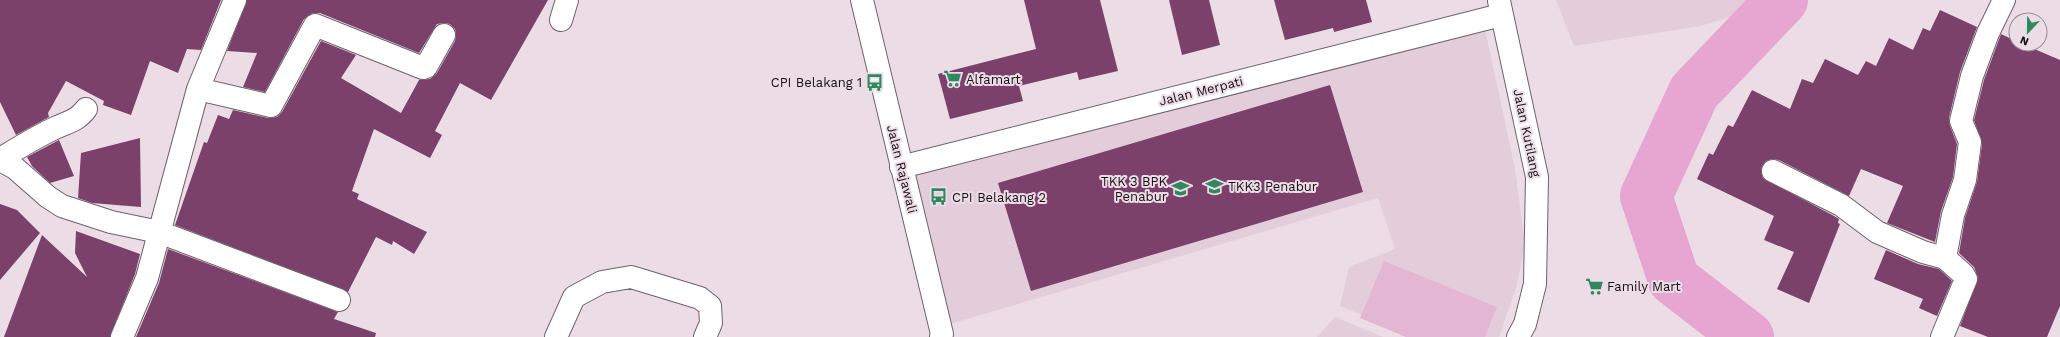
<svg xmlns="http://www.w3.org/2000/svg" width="2060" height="337" font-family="'Work Sans',sans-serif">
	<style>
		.built { fill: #e3cddb }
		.green { fill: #e3b6d4 }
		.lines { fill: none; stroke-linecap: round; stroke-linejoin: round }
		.river { stroke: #e7a5d2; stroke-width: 52 }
		.building { fill: #7b416a }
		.street-casing { stroke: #6f626b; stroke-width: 24 }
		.street { stroke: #fff; stroke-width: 22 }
		.labels { text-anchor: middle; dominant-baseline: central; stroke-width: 4; stroke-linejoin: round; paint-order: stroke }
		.poi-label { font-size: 13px; fill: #161114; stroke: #ebdce6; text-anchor: start }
		.street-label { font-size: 13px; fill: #161114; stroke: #ebdce6 }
	</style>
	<rect width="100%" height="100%" fill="#ebdce6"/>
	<!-- built -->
	<path class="built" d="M1556,0H1787L1700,26L1574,46Z
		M1485,29L1515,169L1525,245L1516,288L1499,337H1416L1340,306L1349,267L1395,249L1378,198L950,324L910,174Z
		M1335,317L1383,337H1317Z"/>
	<!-- green -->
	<path class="green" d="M1384,261L1497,307L1485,337H1406L1360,318Z"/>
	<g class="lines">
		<!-- river -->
		<path class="river" d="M1748,337L1674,280L1646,196L1694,92L1782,0"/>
	</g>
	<!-- building -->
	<path class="building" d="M0,0H221L201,50L187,49L178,73L150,61L131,115L103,105L104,101L66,81L48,113L49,117L16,135L0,102Z
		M247,0H548L491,100L460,83L435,131L442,135L430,158L374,129L352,191L359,194L357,199L427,232L414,254L393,241L392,245L376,237L348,292L175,225L204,142L207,143L218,115L229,119L233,110L268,118L277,117L282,112L321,41L356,55L341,78L401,113L419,80L430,79L437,73L455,41L456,35L455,29L450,24L444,23L437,24L419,53L320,13H313L304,19L265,92L243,87L257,53L227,51Z
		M1024,0H1100L1118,71L1079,80L1077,72L1019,86L1023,101L950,119L938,74L1036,49Z
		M1169,0H1209L1220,45L1182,55Z
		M1274,0H1366L1372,22L1334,32L1333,28L1285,40Z
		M1940,10L1977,27L1960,72L1949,118L1950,126L1957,144L1953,177L1941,211L1935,242L1887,223L1903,186L1861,169L1849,196L1779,160L1772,159L1766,161L1762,166L1761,172L1763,178L1834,216L1839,219L1838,223L1840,224L1809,303L1777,289L1794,252L1764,240L1774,216L1697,179L1709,153L1713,155L1728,125L1733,127L1752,90L1790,109L1802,79L1813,83L1825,59L1858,75L1866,61L1876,66L1889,38L1913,50L1923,28L1930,31Z
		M2001,34L2016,41V44H2023L2060,60V306L2047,337H1988L1960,326L1978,278L1974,267L1959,253L1965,218L1977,182L1982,144L1974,120L1984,80Z
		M1330,85L1363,192L1031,291L998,183Z
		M140,138L141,207L92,203L78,198L81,153Z
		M59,140L74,176L50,183L32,166L27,157Z
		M0,204L17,210L40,233L0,280Z
		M76,231L140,254L135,274L110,337H4L42,235L87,277L75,253Z
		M168,249L338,312L334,319L376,333L375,337H136L159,283Z
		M1886,250L1918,264L1939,269L1952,281L1937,316L1919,308L1923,299L1874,279Z"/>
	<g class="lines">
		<defs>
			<path id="street" d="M862,0L942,334L941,337
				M1499,1L1537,177L1535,284L1525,324L1518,337
				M561,20L567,0
				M198,89L235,0
				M0,159C18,148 36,137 55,128C68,122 77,121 86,109
				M0,160L15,168L48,197L62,206L111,222L159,232L339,300
				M901,167L1501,15
				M1773,171L1841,205L1877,232L1923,252L1945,258L1953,215L1965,180L1970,142L1961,121L1972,76L1988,33L2004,0
				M122,337L147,278L198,89L271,106L315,25L423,68L426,67L444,35
				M556,337L574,297L602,282L631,277L700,298L710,306L711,323L705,337
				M1942,337L1966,279L1963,274L1945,258"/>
		</defs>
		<!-- street casing -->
		<use href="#street" class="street-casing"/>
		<!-- street -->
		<use href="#street" class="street"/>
	</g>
	<!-- icons -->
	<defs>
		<symbol id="supermarket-bare" viewBox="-9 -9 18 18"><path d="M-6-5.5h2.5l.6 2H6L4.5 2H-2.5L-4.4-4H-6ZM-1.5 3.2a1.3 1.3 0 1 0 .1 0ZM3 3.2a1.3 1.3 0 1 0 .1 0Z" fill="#2f895f" stroke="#ebdce6" stroke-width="2.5" paint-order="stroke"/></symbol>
		<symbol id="bus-bare" viewBox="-9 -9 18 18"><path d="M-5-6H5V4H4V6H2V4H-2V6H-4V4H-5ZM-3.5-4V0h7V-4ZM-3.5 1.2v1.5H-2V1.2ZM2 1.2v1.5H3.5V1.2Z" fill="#2f895f" stroke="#ebdce6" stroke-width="2.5" paint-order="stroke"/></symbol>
		<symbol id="school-bare" viewBox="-9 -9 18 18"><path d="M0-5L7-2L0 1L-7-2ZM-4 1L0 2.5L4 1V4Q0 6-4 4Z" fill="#2f895f" stroke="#ebdce6" stroke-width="2.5" paint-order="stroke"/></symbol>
	</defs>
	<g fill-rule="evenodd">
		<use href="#supermarket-bare" x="940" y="66" width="25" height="25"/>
		<use href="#bus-bare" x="862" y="70" width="25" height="25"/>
		<use href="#school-bare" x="1202" y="174" width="25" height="25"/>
		<use href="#school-bare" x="1168" y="176" width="25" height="25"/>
		<use href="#bus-bare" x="926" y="184" width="25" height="25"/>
		<use href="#supermarket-bare" x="1582" y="274" width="25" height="25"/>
	</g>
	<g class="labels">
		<!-- poi labels -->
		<g class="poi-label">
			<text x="966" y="79">Alfamart</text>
			<text x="862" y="82" text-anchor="end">CPI Belakang 1</text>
			<text x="1167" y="181" text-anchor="end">TKK 3 BPK<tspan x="1167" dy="15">Penabur</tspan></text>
			<text x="1228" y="186">TKK3 Penabur</text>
			<text x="952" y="197">CPI Belakang 2</text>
			<text x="1607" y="286">Family Mart</text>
		</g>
		<!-- street labels -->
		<g class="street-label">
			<text transform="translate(1201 91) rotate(-14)">Jalan Merpati</text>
			<text transform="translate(1527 133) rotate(78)">Jalan Kutilang</text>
			<text transform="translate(902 169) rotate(76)">Jalan Rajawali</text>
		</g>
	</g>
	<!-- north arrow -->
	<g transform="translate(2028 32) rotate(202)"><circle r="19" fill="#ebdce6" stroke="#968b92"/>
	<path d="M0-3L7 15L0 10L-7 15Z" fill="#2f895f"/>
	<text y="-6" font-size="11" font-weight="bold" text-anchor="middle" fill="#161114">N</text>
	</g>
</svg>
